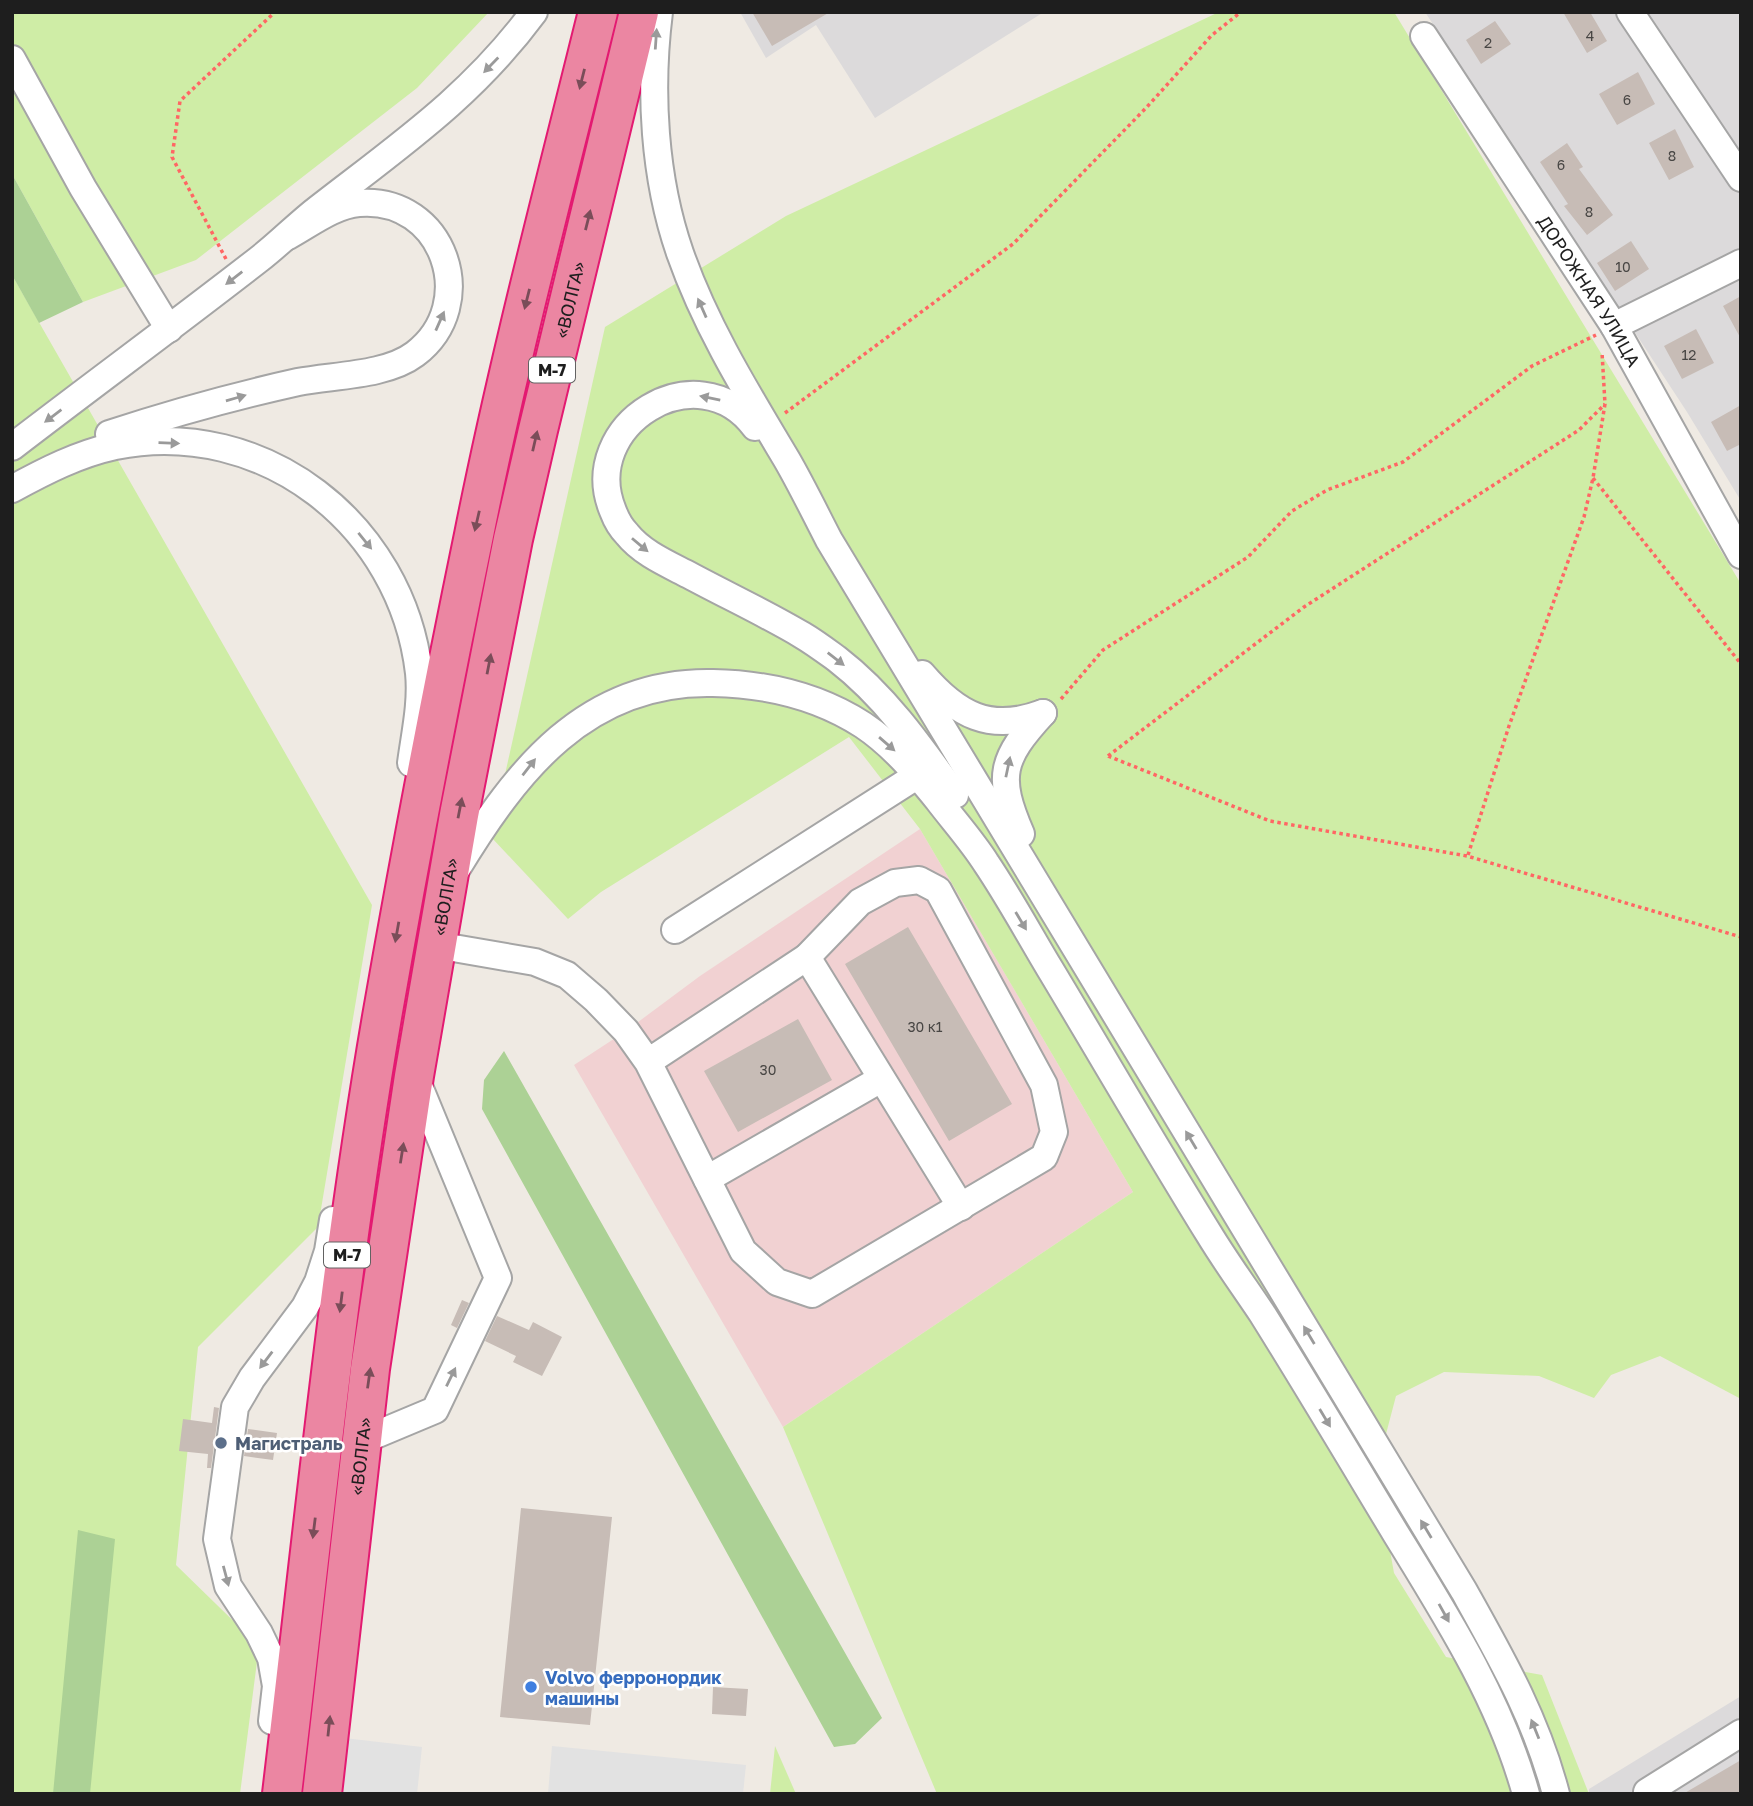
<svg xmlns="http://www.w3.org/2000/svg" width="1753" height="1806" font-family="'Golos Text',sans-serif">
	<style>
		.residential { fill: #dcdadb }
		.commercial { fill: #f1d1d2 }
		.grass { fill: #cfeda6 }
		.forest { fill: #acd195 }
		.parking { fill: #e2e2e2 }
		.building { fill: #c7bcb6 }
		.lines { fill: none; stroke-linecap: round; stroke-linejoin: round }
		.minor-casing { stroke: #a5a5a5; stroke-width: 30 }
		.highway-casing { stroke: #e31a71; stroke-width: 42 }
		.path { stroke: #ff6664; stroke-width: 3.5; stroke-dasharray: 3.5 3.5; stroke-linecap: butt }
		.minor { stroke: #fff; stroke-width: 26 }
		.highway { stroke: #eb86a2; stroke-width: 38 }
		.oneway { fill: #9a9a9a }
		.oneway2 { fill: #7a4d59 }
		.service-dot { fill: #5c6f8a; stroke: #fff; stroke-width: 2.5 }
		.shop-dot { fill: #3f7fe0; stroke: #fff; stroke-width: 2.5 }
		.labels { text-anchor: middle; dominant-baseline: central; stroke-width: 5; stroke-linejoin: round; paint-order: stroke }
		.number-label { font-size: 14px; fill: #484644 }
		.shield { fill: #fff; stroke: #626262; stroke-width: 2 }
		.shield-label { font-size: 16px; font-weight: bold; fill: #1e1e1e }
		.street-label { font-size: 18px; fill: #1e1e1e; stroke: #fff }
		.service-label { font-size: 18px; font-weight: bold; fill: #4e5e75; stroke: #fff; text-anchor: start }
		.shop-label { font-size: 18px; font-weight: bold; fill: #366cbe; stroke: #fff; text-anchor: start }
	</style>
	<rect width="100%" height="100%" fill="#efeae3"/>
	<!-- residential -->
	<path class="residential" d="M740,12H1044L875,118L816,25L766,58Z
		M1425,12H1741V501L1687,412Z
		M1741,1696V1794H1589V1789Z"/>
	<!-- commercial -->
	<path class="commercial" d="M920,829L1133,1192L783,1427L574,1065L626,1031L700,976Z"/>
	<!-- grass -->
	<path class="grass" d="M12,12H489L417,88L196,260L83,302L12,174Z
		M1219,12H1394L1741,584V1399L1660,1356L1611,1375L1594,1398L1539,1376L1444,1372L1396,1396L1376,1472L1394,1573L1446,1657L1542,1675L1589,1794H937L783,1427L1133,1192L920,829L849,737L601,892L568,919L491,837L605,327L786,216Z
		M12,275L372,905L318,1227L198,1347L176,1565L259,1646L240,1794H12Z
		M775,1746L796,1794H770Z"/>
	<!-- forest -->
	<path class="forest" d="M12,174L83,302L39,323L12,275Z
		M504,1051L882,1718L855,1744L834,1747L482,1109L484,1080Z
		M78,1530L115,1539L90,1794H53Z"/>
	<!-- parking -->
	<path class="parking" d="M344,1738L422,1747L417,1794H338Z
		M552,1746L746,1765L743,1794H548Z"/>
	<!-- building -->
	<path class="building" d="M752,12H830L772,46Z
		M1563,12H1590L1607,41L1587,53Z
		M1495,21L1511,44L1481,64L1466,40Z
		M1638,72L1655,104L1617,125L1599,94Z
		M1675,129L1694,167L1669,180L1649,143Z
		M1567,143L1583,167L1579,169L1613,215L1587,235L1564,206L1568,204L1540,162Z
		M1631,241L1649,269L1615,291L1597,263Z
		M1741,296V339L1723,306Z
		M1696,329L1714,363L1682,379L1664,346Z
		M1741,405V444L1727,451L1711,422Z
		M908,927L1012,1104L949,1141L845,964Z
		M798,1019L832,1080L738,1132L704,1071Z
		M462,1300L469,1303L457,1328L451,1325Z
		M497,1316L529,1330L533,1322L562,1337L542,1376L513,1362L516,1356L485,1341Z
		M214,1407L219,1408L211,1468H207L208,1454L179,1451L183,1419L212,1423Z
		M248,1429L277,1433L273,1460L244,1456Z
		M521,1508L612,1517L590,1725L500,1717Z
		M713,1687L748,1689L746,1716L712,1714Z
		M1741,1760V1794H1683Z"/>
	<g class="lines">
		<defs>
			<g id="minor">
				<path d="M659,12C649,91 654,178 680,253C706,327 747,393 787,460C802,486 815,513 829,540L1464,1591C1502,1659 1536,1718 1556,1794"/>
				<path d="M1630,12L1741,178"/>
				<path id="s1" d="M1424,36L1614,326L1741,555"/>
				<path d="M12,59L83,188L169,329"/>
				<path d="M1614,326L1741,263"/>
				<path d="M755,427C698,350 577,425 613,511C616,519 622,529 627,534C642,553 668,564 689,575C726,595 765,613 802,635C814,642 826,651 837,659C885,696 920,746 955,795"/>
				<path d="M109,434C170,414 235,396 298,382C333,375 386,376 415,354C481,304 444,196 359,203C334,205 310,224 288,236"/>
				<path d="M12,447C94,384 177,323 258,260C279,244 298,224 319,208C400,145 472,96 534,12"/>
				<path d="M12,489C45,471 78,454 115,446C264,416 402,525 419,673C422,703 415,733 411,763"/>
				<path d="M922,674C957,715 990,733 1043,713"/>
				<path d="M1021,834C996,776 1001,759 1043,713"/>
				<path d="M456,870C516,771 586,680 713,683C766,684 818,696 863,725C893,745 916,773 938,800C954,821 972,841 986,863C1009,897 1029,934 1050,969C1103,1057 1155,1147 1209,1234C1226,1262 1245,1288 1263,1315C1308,1387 1352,1461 1396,1534C1447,1617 1500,1700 1526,1794"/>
				<path d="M675,930L918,775"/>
				<path d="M436,945L535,962L567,975L596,1000L626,1031L648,1062L743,1251L777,1282L812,1294L1044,1157L1054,1132L1044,1085L938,890L919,880L895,883L860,902L807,957L648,1062"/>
				<path d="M807,957L961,1207"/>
				<path d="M707,1179L881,1079"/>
				<path d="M361,1441L435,1410L498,1278L416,1079"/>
				<path d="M272,1721L276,1686L271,1658L259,1633L228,1586L217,1539L235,1407L252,1378L305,1307L318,1282L328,1251L333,1220"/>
				<path d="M1648,1794L1647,1792L1741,1733"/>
			</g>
			<g id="highway">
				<path d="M282,1794C313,1535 338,1274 382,1017C410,856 441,695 474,535C509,359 555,186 598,12"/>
				<path id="s2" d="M322,1794L370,1369L414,1076L459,815L513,539L538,430L639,12"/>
			</g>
		</defs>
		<!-- minor casing -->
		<use href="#minor" class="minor-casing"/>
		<!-- highway casing -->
		<use href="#highway" class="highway-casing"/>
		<!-- path -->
		<path class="path" d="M226,259L172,157L180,101L275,12
			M785,413L1013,244L1146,108L1212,35L1241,12
			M1593,478L1741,664
			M1061,699L1103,650L1248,557L1292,511L1327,490L1403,462L1532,366L1596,335
			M1108,756L1270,821L1467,856L1741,937
			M1108,756L1304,607L1579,430L1605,404
			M1468,855L1509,726L1584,517L1593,478L1605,404L1602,352"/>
		<!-- minor -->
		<use href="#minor" class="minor"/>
		<!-- highway -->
		<use href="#highway" class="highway"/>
	</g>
	<!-- one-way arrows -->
	<defs><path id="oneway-solid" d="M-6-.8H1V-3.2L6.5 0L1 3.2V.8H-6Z" transform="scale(1.75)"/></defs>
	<g class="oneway">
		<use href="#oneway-solid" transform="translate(656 39) rotate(-86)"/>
		<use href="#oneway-solid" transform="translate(491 65) rotate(134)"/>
		<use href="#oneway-solid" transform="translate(234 278) rotate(142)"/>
		<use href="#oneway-solid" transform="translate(702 308) rotate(-114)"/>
		<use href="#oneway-solid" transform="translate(440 321) rotate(-66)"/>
		<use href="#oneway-solid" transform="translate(236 398) rotate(-16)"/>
		<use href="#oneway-solid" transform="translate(710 398) rotate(-168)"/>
		<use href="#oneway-solid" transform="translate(53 416) rotate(143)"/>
		<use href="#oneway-solid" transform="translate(169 443) rotate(2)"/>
		<use href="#oneway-solid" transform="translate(365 541) rotate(51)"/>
		<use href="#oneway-solid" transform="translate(640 545) rotate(40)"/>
		<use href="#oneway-solid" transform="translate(836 659) rotate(38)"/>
		<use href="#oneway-solid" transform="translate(887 744) rotate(41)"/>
		<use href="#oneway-solid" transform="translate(529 767) rotate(-52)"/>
		<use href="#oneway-solid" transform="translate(1008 767) rotate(-78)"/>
		<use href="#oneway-solid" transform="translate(1021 921) rotate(59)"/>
		<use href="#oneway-solid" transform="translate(1191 1140) rotate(-121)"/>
		<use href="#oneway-solid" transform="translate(1309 1335) rotate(-121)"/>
		<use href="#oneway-solid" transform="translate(266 1360) rotate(127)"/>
		<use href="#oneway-solid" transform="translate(451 1377) rotate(-64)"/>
		<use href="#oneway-solid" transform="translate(1325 1418) rotate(59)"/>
		<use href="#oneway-solid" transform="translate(1426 1529) rotate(-121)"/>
		<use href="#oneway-solid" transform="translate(226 1576) rotate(75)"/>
		<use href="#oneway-solid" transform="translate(1444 1613) rotate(61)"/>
		<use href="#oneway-solid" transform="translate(1535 1729) rotate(-112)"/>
	</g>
	<g class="oneway2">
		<use href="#oneway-solid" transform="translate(582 79) rotate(104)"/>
		<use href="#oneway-solid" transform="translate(588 220) rotate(-76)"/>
		<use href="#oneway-solid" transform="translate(527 299) rotate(104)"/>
		<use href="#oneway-solid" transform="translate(535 441) rotate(-77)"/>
		<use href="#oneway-solid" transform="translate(477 521) rotate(103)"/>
		<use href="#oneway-solid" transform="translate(489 664) rotate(-79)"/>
		<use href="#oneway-solid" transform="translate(460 808) rotate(-79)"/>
		<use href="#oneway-solid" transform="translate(397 932) rotate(100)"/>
		<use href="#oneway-solid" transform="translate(402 1153) rotate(-81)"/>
		<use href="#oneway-solid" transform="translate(341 1302) rotate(97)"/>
		<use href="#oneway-solid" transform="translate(369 1378) rotate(-82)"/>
		<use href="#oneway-solid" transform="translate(314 1528) rotate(97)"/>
		<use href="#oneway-solid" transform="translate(329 1726) rotate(-84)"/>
	</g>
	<!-- markers -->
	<circle class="service-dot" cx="221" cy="1443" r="7"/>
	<circle class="shop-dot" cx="531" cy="1687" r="7"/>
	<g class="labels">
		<!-- number labels -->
		<g class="number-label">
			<text x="1590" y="35">4</text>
			<text x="1488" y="42">2</text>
			<text x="1627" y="99">6</text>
			<text x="1672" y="155">8</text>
			<text x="1561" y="164">6</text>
			<text x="1589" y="211">8</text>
			<text x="1623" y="266">10</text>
			<text x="1689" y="354">12</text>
			<text x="925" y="1026">30 к1</text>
			<text x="768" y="1069">30</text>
		</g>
		<!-- shield labels -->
		<g class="shield">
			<rect x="529" y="357.5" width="46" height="25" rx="5"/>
			<rect x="324" y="1242.5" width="46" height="25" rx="5"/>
		</g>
		<g class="shield-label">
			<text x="552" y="370">М-7</text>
			<text x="347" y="1255">М-7</text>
		</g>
		<!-- street labels -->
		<g class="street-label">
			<text stroke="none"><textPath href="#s1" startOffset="304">ДОРОЖНАЯ УЛИЦА</textPath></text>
			<text stroke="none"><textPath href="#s2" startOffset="1516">«ВОЛГА»</textPath></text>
			<text stroke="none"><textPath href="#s2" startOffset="906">«ВОЛГА»</textPath></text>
			<text stroke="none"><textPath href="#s2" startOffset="340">«ВОЛГА»</textPath></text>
		</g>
		<!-- service labels -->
		<g class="service-label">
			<text x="235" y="1443">Магистраль</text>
		</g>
		<!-- shop labels -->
		<g class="shop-label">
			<text x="545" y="1677">Volvo ферронордик<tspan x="545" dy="21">машины</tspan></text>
		</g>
	</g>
	<!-- border -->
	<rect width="1753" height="1806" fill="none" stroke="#1e1e1e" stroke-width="28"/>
</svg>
